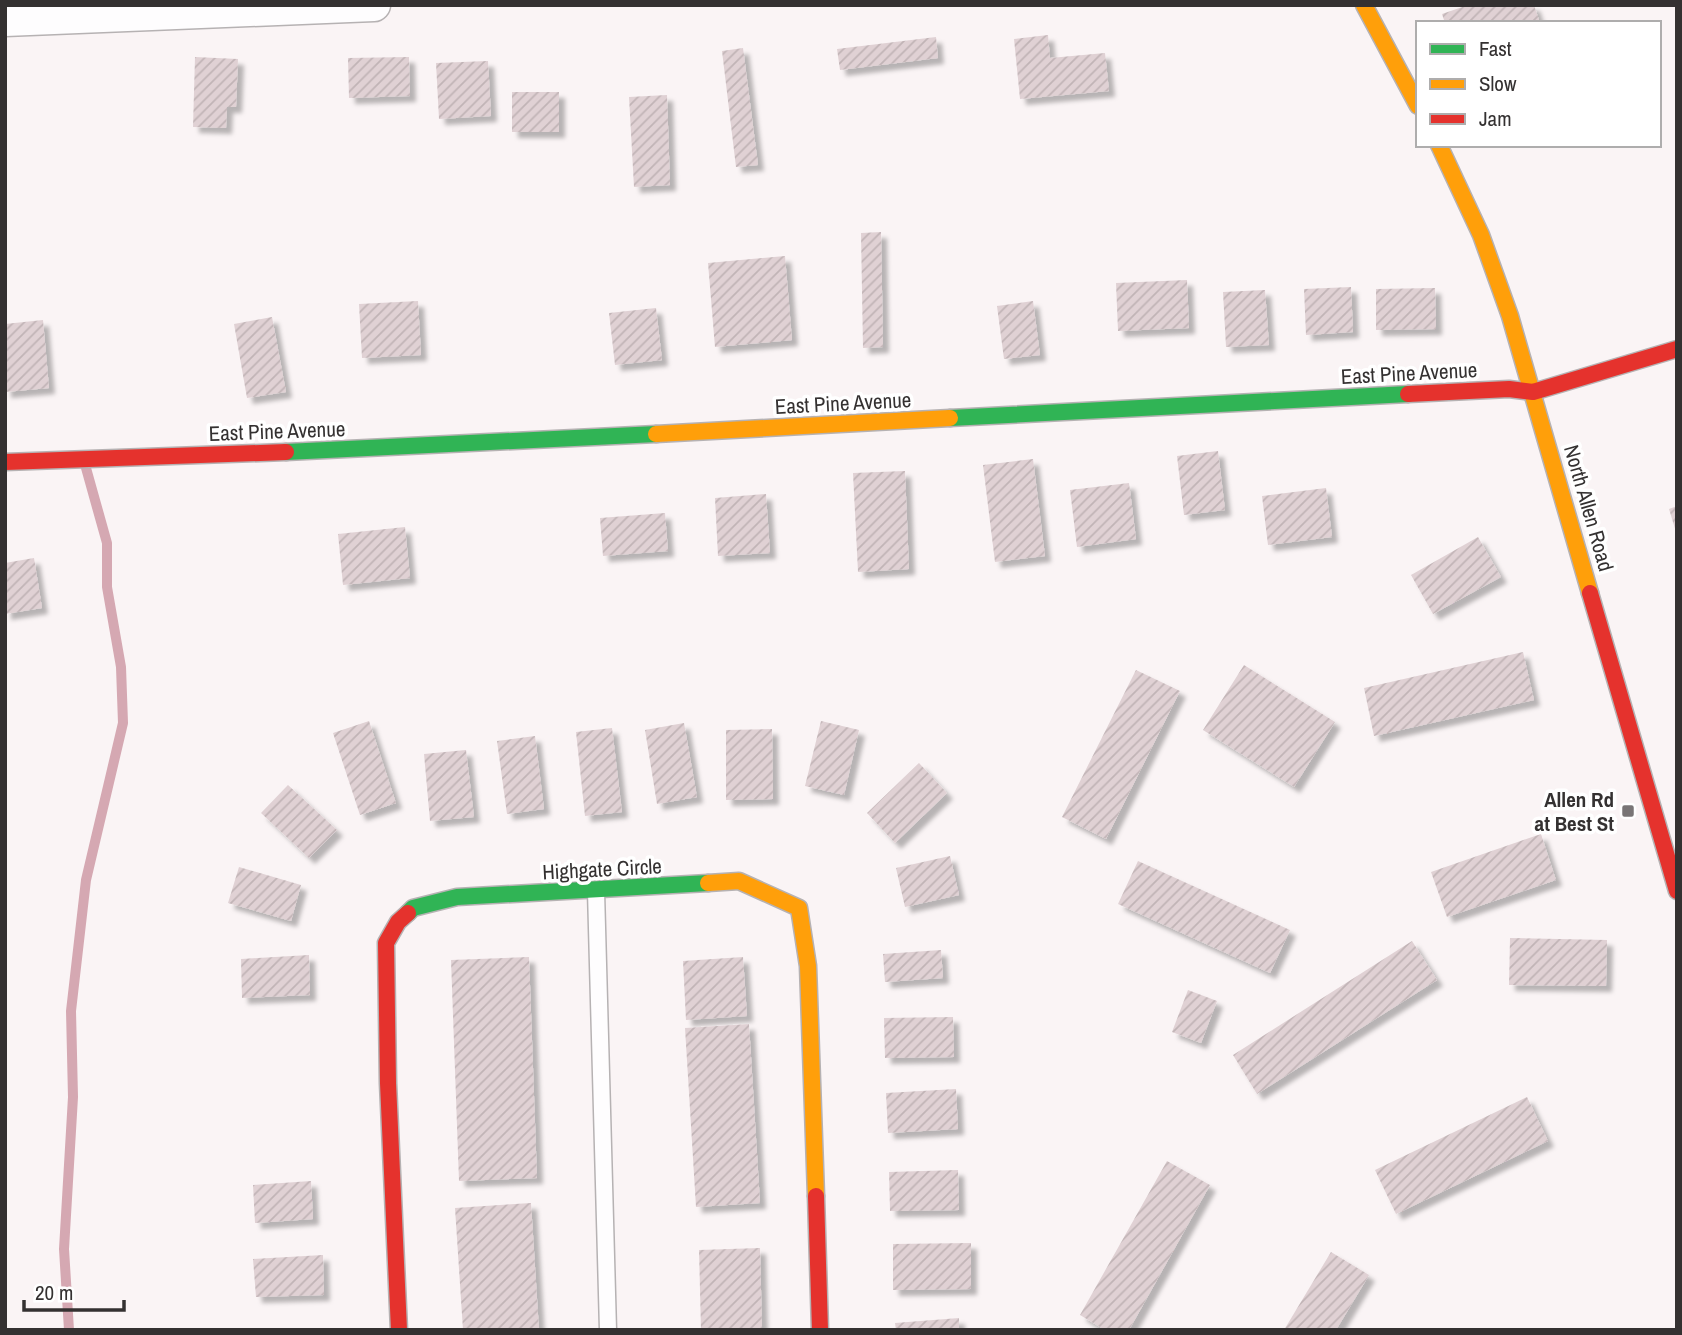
<svg xmlns="http://www.w3.org/2000/svg" width="1682" height="1335" font-family="'Archivo Narrow',sans-serif">
	<style>
		.lines { fill: none; stroke-linecap: round; stroke-linejoin: round }
		.stream { stroke: #d5a8b2; stroke-width: 10 }
		.building { fill: url(#building-hatch); filter: url(#shadow) }
		.lane-casing { stroke: #b6b2b3; stroke-width: 19 }
		.street-casing { stroke: #b6b2b3; stroke-width: 35 }
		.fast-casing { stroke: #b6b2b3; stroke-width: 19 }
		.slow-casing { stroke: #b6b2b3; stroke-width: 19 }
		.jam-casing { stroke: #b6b2b3; stroke-width: 19 }
		.lane { stroke: #fefdfe; stroke-width: 16 }
		.street { stroke: #fefdfe; stroke-width: 32 }
		.fast { stroke: #30b455; stroke-width: 16 }
		.slow { stroke: #ff9f0a; stroke-width: 16 }
		.jam { stroke: #e5322d; stroke-width: 16 }
		.poi-dot { fill: #797576; stroke: #fff; stroke-width: 2.5 }
		.labels { text-anchor: middle; dominant-baseline: central; stroke-width: 7; stroke-linejoin: round; paint-order: stroke }
		.street-label { font-size: 21px; fill: #343131; stroke: #fff }
		.poi-label { font-size: 21px; font-weight: bold; fill: #343131; stroke: #fff; text-anchor: end }
	</style>
	<defs>
		<pattern id="building-hatch" width="6" height="6" patternUnits="userSpaceOnUse" patternTransform="scale(1.75)"><rect width="6" height="6" fill="#e0d1d4"/><path d="M-1 1l2-2M0 6l6-6M5 7l2-2" fill="none" stroke="#c1b4b6"/></pattern>
		<filter id="shadow"><feDropShadow dx="6" dy="6" stdDeviation="2" flood-color="#0004"/></filter>
	</defs>
	<rect width="100%" height="100%" fill="#faf4f5"/>
	<g class="lines">
		<!-- stream -->
		<path class="stream" d="M69,1330L64,1249L73,1097L71,1011L86,880L123,723L121,667L107,587V543L86,468"/>
	</g>
	<!-- building -->
	<path class="building" d="M1468,5H1534L1540,23H1445L1442,14Z
		M1048,35L1050,58L1105,53L1109,91L1020,99L1014,39Z
		M936,37L938,58L840,70L837,49Z
		M743,48L758,165L736,167L722,51Z
		M195,57L238,59L236,107H227L226,128L193,127Z
		M409,57L410,96L349,98L348,58Z
		M488,61L491,116L439,119L436,63Z
		M512,92H559V132H512Z
		M667,95L670,185L634,187L629,97Z
		M881,232L883,347L863,348L861,233Z
		M785,256L792,340L715,347L708,263Z
		M1187,280L1189,328L1118,331L1116,283Z
		M1351,287L1353,332L1306,335L1304,289Z
		M1435,288L1436,329L1376,330V289Z
		M1265,290L1269,345L1226,347L1223,292Z
		M418,301L421,355L362,358L359,304Z
		M1033,301L1040,355L1004,359L997,306Z
		M656,308L662,360L615,365L609,313Z
		M272,317L286,392L247,398L234,324Z
		M43,320L49,388L5,392V324Z
		M1218,451L1225,510L1184,515L1177,456Z
		M1033,459L1045,556L995,562L983,465Z
		M905,471L909,569L858,572L853,473Z
		M1129,483L1136,539L1077,547L1070,490Z
		M1326,488L1332,537L1268,545L1262,496Z
		M766,494L770,553L718,556L715,498Z
		M1677,506V532H1676L1669,509Z
		M665,513L668,551L603,556L600,518Z
		M405,527L410,578L343,585L338,534Z
		M1478,537L1501,577L1433,614L1411,575Z
		M34,558L42,608L5,614V563Z
		M1523,652L1534,700L1374,736L1364,688Z
		M1244,665L1335,722L1294,787L1203,730Z
		M1136,670L1180,691L1106,839L1062,817Z
		M369,721L396,803L360,815L333,733Z
		M821,721L859,730L844,795L805,786Z
		M684,723L697,797L657,804L645,730Z
		M612,728L622,812L585,816L576,732Z
		M772,729L773,799L726,800V730Z
		M535,736L544,809L507,814L497,741Z
		M466,750L474,817L430,821L424,754Z
		M919,763L947,793L895,843L867,813Z
		M288,785L337,830L309,858L261,813Z
		M1541,834L1556,880L1447,917L1431,872Z
		M950,856L959,895L905,907L896,868Z
		M1138,861L1290,930L1270,973L1118,904Z
		M239,867L301,885L291,921L228,903Z
		M1510,938L1607,940L1606,986L1509,985Z
		M1412,941L1437,980L1257,1094L1233,1055Z
		M941,950L943,978L885,982L883,954Z
		M309,955L310,995L242,998L241,959Z
		M529,957L537,1178L459,1181L451,960Z
		M743,957L747,1016L686,1020L683,961Z
		M1188,990L1217,1001L1201,1043L1172,1032Z
		M953,1017L954,1057L885,1058L884,1018Z
		M749,1024L760,1203L696,1207L685,1028Z
		M956,1089L958,1129L888,1133L886,1093Z
		M1527,1097L1548,1141L1396,1214L1375,1170Z
		M1167,1161L1210,1185L1129,1330H1105L1080,1315Z
		M958,1170L959,1210L890,1211L889,1172Z
		M311,1181L313,1219L255,1223L253,1185Z
		M531,1203L539,1330H463L455,1208Z
		M971,1243V1289L893,1290V1244Z
		M760,1248L762,1330H701L699,1250Z
		M1331,1252L1369,1275L1336,1330H1284Z
		M323,1255L324,1295L256,1297L253,1259Z
		M959,1318V1330H896L895,1323Z"/>
	<g class="lines">
		<defs>
			<path id="lane" d="M596,891L608,1330"/>
			<path id="street" d="M5,20L374,5"/>
			<path id="fast" d="M950,418L1408,394
				M286,452L656,434
				M408,913L413,908L457,897L708,883"/>
			<path id="slow" d="M1364,5L1418,106
				M1439,145L1481,235L1510,316L1590,593
				M656,434L950,418
				M708,883L739,881L799,908L808,966L816,1196"/>
			<path id="jam" d="M1408,394L1509,389L1533,392L1677,349
				M5,462L286,452
				M1590,593L1677,891
				M816,1196L820,1330
				M399,1330L388,1083L386,943L398,922L408,913"/>
		</defs>
		<!-- lane casing -->
		<use href="#lane" class="lane-casing"/>
		<!-- street casing -->
		<use href="#street" class="street-casing"/>
		<!-- fast casing -->
		<use href="#fast" class="fast-casing"/>
		<!-- slow casing -->
		<use href="#slow" class="slow-casing"/>
		<!-- jam casing -->
		<use href="#jam" class="jam-casing"/>
		<!-- lane -->
		<use href="#lane" class="lane"/>
		<!-- street -->
		<use href="#street" class="street"/>
		<!-- fast -->
		<use href="#fast" class="fast"/>
		<!-- slow -->
		<use href="#slow" class="slow"/>
		<!-- jam -->
		<use href="#jam" class="jam"/>
	</g>
	<!-- markers -->
	<rect class="poi-dot" x="1621" y="804" width="14" height="14" rx="3.5"/>
	<g class="labels">
		<!-- street labels -->
		<g class="street-label">
			<text transform="translate(1409 373) rotate(-3)">East Pine Avenue</text>
			<text transform="translate(843 403) rotate(-3)">East Pine Avenue</text>
			<text transform="translate(277 431) rotate(-2)">East Pine Avenue</text>
			<text transform="translate(1589 508) rotate(74)">North Allen Road</text>
			<text transform="translate(602 869) rotate(-3)">Highgate Circle</text>
		</g>
		<!-- poi labels -->
		<g class="poi-label">
			<text x="1614" y="799">Allen Rd<tspan x="1614" dy="24">at Best St</tspan></text>
		</g>
	</g>
	<!-- border -->
	<rect width="1682" height="1335" fill="none" stroke="#343131" stroke-width="14"/>
	<!-- legend -->
	<rect x="1416" y="21" width="245" height="126" fill="#ffffff" stroke="#aeadad" stroke-width="2"/>
	<rect x="1430" y="44" width="35" height="10" fill="#30b455" stroke="#aeadad" stroke-width="2"/>
	<text x="1479" y="56" font-size="21" fill="#343131">Fast</text>
	<rect x="1430" y="79" width="35" height="10" fill="#ff9f0a" stroke="#aeadad" stroke-width="2"/>
	<text x="1479" y="91" font-size="21" fill="#343131">Slow</text>
	<rect x="1430" y="114" width="35" height="10" fill="#e5322d" stroke="#aeadad" stroke-width="2"/>
	<text x="1479" y="126" font-size="21" fill="#343131">Jam</text>
	<!-- scale -->
	<path d="M24 1300v10h100v-10" fill="none" stroke="#343131" stroke-width="3.5"/>
	<text x="35" y="1300" font-size="21" fill="#343131" stroke="#ffffff" stroke-width="5" paint-order="stroke">20 m</text>
</svg>
